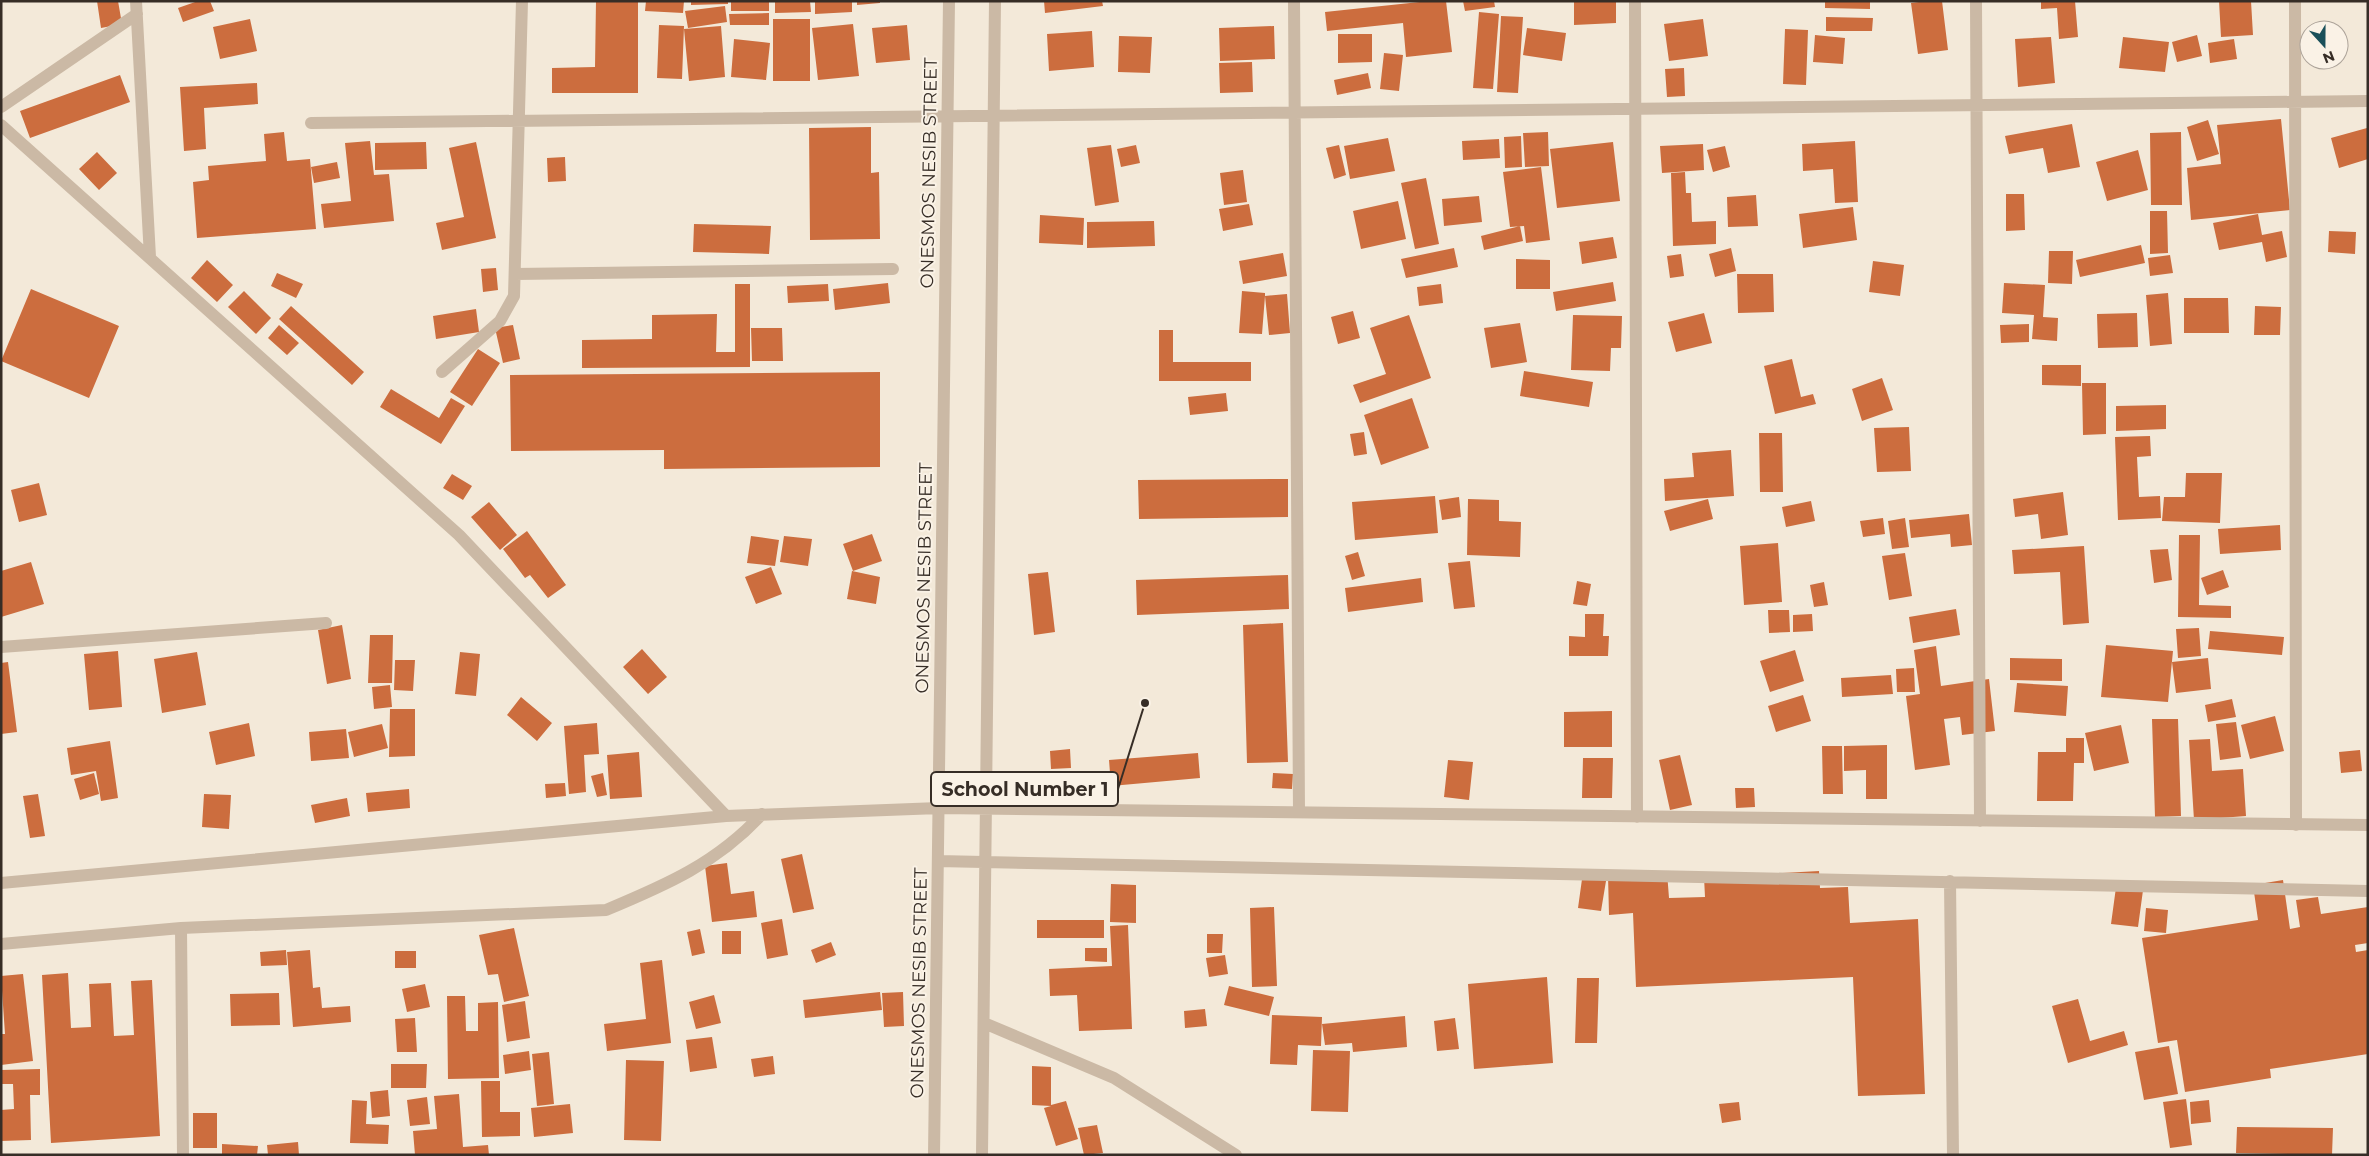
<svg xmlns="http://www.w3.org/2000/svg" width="2369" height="1156" font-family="Montserrat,sans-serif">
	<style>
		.building { fill: #cc6d3e }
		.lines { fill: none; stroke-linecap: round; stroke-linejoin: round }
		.minor { stroke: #cbb9a5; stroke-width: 12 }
		.labels { text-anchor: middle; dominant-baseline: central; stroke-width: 4; stroke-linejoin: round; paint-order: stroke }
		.street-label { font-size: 18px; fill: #362d26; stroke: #faf2e6 }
		.leader { fill: none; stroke: #362d26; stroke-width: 2 }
		.callout-dot { fill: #362d26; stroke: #faf2e6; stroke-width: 2 }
		.callout { fill: #faf2e6; stroke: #362d26; stroke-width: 2 }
		.callout-label { font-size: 19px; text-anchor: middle; font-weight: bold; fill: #362d26 }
	</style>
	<rect width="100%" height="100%" fill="#f3e9d9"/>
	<!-- building -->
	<path class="building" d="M97,1H118L122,24L101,28Z
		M198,1H210L214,11L183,22L178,8Z
		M596,1H638V93H552V68L595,67Z
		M646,1H684L683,13L645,11Z
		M691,1H728V4L691,5Z
		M731,1H769V11H731Z
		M775,1H810L811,12L775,13Z
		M815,1H852V12L815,14Z
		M857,1H880V3L857,5Z
		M1044,1H1102L1103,6L1045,13Z
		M1429,1H1446L1452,52L1406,57L1403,23L1327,31L1325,12Z
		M1463,1H1494L1495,7L1465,11Z
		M1574,1H1616V23L1574,25Z
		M1825,1H1870V9L1825,8Z
		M1927,1H1942L1948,50L1918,54L1911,3Z
		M2041,1H2075L2078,37L2059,39L2057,8L2041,9Z
		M2219,1H2251L2253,35L2221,37Z
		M725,6L727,22L688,28L685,11Z
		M1479,12L1499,14L1493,89L1473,88Z
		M769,13V25H730L729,14Z
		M1501,16L1523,17L1518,93L1497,92Z
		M1826,17L1873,18L1872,31H1826Z
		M250,19L257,51L220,59L213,27Z
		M773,19H810V81H773Z
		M1703,19L1708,56L1669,61L1664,24Z
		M853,24L859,76L818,80L812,28Z
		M659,25L684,26L682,79L657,78Z
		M907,25L910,60L876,63L872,28Z
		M721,26L725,77L689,81L684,29Z
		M1274,26L1275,59L1220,61L1219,28Z
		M1527,28L1566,33L1562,61L1523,55Z
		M1785,29L1808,30L1806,85L1783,84Z
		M1092,31L1094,67L1049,71L1047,34Z
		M1338,34H1372V62L1338,63Z
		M1815,35L1845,38L1843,64L1813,62Z
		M2197,35L2202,56L2177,62L2172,42Z
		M1119,36L1152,37L1150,73L1118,72Z
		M2051,37L2055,83L2018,87L2015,39Z
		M2123,37L2169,42L2165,72L2119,68Z
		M734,39L770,43L766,80L731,77Z
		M2234,39L2237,59L2210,63L2208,43Z
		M1384,53L1403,55L1399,91L1380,89Z
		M1252,62L1253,92L1220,93L1219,63Z
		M1684,68L1685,96L1667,97L1665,69Z
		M1368,73L1371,88L1337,95L1334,80Z
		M120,75L130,102L30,138L20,111Z
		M257,83L258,104L204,108L206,149L184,151L180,87Z
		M2281,119L2290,210L2191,220L2187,168L2221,164L2217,125Z
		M2208,120L2219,154L2197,161L2187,127Z
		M2072,124L2080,167L2048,173L2043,148L2009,154L2005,136Z
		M871,127V173L879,172L880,239L810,240L809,128Z
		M2367,128L2368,159L2339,168L2331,138Z
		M284,132L287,161L310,159L316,229L197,238L193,182L209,180L208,166L266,161L264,134Z
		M1548,132L1549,166L1525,167L1523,133Z
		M2181,132L2182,205H2151L2150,133Z
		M1521,136L1522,167L1505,168L1504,137Z
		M1388,138L1395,171L1350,179L1344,146Z
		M1499,139L1500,158L1463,160L1462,141Z
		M370,141L374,175L389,174L394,221L324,228L321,204L351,201L345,143Z
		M1855,141L1858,202L1835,203L1833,169L1803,171L1802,144Z
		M426,142L427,169L375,170V143Z
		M476,142L496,238L442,250L436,223L464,217L449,148Z
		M1613,142L1620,201L1557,208L1550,149Z
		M1703,144L1704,170L1662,173L1660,146Z
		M1111,145L1119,202L1095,206L1087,148Z
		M1136,145L1140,163L1121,167L1117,149Z
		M1339,145L1346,175L1334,179L1326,148Z
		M1725,146L1730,167L1713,172L1707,150Z
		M2138,150L2148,190L2107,201L2096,162Z
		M97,152L117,173L99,190L79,169Z
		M565,157L566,181L548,182L547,158Z
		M337,162L340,178L314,183L311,167Z
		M1541,167L1550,240L1526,243L1524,226L1510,227L1503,172Z
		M1243,170L1247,202L1224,205L1220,173Z
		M1685,172L1686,193H1691L1692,222L1716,221V244L1673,246L1671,173Z
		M1426,178L1439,244L1415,249L1401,183Z
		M2006,194H2024L2025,230L2006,231Z
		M1756,195L1758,226L1728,227L1727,197Z
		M1479,196L1482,222L1444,226L1442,199Z
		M1398,201L1406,239L1361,249L1353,211Z
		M1249,204L1253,225L1223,231L1219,209Z
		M1853,207L1857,240L1803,248L1799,214Z
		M2150,211H2167L2168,253L2150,254Z
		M2258,214L2262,235L2282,231L2287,257L2266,262L2262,242L2219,250L2213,223Z
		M1040,215L1084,218L1083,245L1039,243Z
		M1154,221L1155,246L1087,248V222Z
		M694,224L771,226L769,254L693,252Z
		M1520,226L1523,241L1484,250L1481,236Z
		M2329,231L2356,232L2355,254L2328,252Z
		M1613,237L1617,258L1582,264L1579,242Z
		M2141,245L2145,263L2080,277L2076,260Z
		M1454,248L1458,267L1406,278L1401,259Z
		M1731,248L1736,271L1715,277L1709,254Z
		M2049,251H2073L2072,284L2048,283Z
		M1283,253L1287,276L1243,284L1239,261Z
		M1681,254L1684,276L1670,278L1667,256Z
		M2170,255L2173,273L2150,276L2148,258Z
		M1516,259L1550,260V289H1516Z
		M207,260L233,285L217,302L191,278Z
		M1873,261L1904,265L1900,296L1869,292Z
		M496,268L498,290L483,292L481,269Z
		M277,273L303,284L296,298L271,286Z
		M1737,274H1773L1774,312L1738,313Z
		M1613,282L1616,301L1556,311L1553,292Z
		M888,283L890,303L835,310L833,289Z
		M2004,283L2045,285L2043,317L2058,318L2057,341L2032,339L2034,315L2002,313Z
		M735,284H750V367L582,368V340L652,339V315L717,314L716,352H735Z
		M828,284L829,301L788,303L787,286Z
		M1441,284L1443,303L1419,306L1417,287Z
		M31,289L119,326L89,398L1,361Z
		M244,291L271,318L256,334L228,307Z
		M1242,291L1265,293V296L1287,294L1290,333L1269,335L1265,296L1262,334L1239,333Z
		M2168,293L2172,344L2150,346L2146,295Z
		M2184,298H2228L2229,333H2184Z
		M291,306L364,372L352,385L279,319Z
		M2255,306L2281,307L2280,335H2254Z
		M476,309L479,332L436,339L433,316Z
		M1353,311L1360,338L1338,344L1331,317Z
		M1704,313L1712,343L1676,352L1668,322Z
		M2137,313L2138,347L2098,348L2097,314Z
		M1409,315L1431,378L1360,403L1353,385L1386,374L1370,328Z
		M1573,315L1622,316L1621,348H1611L1610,371L1571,370Z
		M1520,323L1527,362L1491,368L1484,328Z
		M2029,324V342L2001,343L2000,325Z
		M279,325L299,343L287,355L268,338Z
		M513,325L520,359L503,363L495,328Z
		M751,328H782L783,361H752Z
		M1159,330H1173V362H1251V381H1159Z
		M478,349L500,363L472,406L450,392Z
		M1792,359L1801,397L1813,394L1816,404L1775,414L1764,366Z
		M2042,365H2081V386L2042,385Z
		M1524,371L1593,382L1589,407L1520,396Z
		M880,372V467L664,469V450L511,451L510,375Z
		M1882,378L1893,410L1862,421L1852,389Z
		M2082,383H2106V434L2083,435Z
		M391,389L439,418L451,398L465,406L441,444L380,407Z
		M1226,393L1228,411L1190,415L1188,397Z
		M1412,398L1429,448L1381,465L1364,415Z
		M2166,405V429L2116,431V406Z
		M1909,427L1911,471L1877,472L1874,428Z
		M1364,432L1367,454L1354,456L1350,434Z
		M1759,433H1782L1783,492H1760Z
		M2150,436L2151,456L2137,457L2139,497L2160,496L2161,518L2118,520L2115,437Z
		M1731,450L1734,496L1665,501L1664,479L1694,477L1692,453Z
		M2186,473H2222L2220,523L2162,521L2164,497H2185Z
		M452,474L472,486L463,500L443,488Z
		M1288,479V517L1139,519L1138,480Z
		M39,483L47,515L19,522L11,490Z
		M2063,492L2068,535L2041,539L2038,514L2015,517L2013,499Z
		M1435,496L1438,533L1355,540L1352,502Z
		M1459,497L1461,517L1442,520L1439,500Z
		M1468,499L1499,500V521L1521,522L1520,557L1467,555Z
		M1708,499L1713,519L1670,531L1664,511Z
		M1811,501L1815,521L1786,527L1782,507Z
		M489,502L517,535L500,550L471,517Z
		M1969,514L1972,545L1951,547L1950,534L1911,538L1909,520Z
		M1883,518L1885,534L1863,537L1860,521Z
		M1905,518L1909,547L1892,549L1888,521Z
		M2280,525L2281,550L2220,554L2218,529Z
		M527,531L566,585L548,598L530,575L525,578L503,549Z
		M872,534L882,561L853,571L843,544Z
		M2179,535H2200L2199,605L2231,606V618L2178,617Z
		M751,536L779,540L775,566L747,563Z
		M784,536L812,539L808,566L780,562Z
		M1778,543L1782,602L1744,605L1740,546Z
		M2084,546L2089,623L2063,625L2060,572L2014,574L2012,550Z
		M2168,549L2172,580L2154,583L2150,550Z
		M1358,552L1365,576L1352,580L1345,556Z
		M1905,553L1912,596L1889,600L1882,556Z
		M1470,561L1475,607L1454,609L1448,563Z
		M31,562L44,604L1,617V571Z
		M771,567L782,594L756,604L745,577Z
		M2223,570L2229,587L2207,595L2201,578Z
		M852,571L880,577L876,604L847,599Z
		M1048,572L1055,632L1034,635L1028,574Z
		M1288,575L1289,609L1137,615L1136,580Z
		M1421,578L1423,602L1348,612L1345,588Z
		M1577,581L1591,584L1587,606L1573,604Z
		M1824,582L1828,605L1814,607L1810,585Z
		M1956,609L1960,635L1913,643L1909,617Z
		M1768,610H1789L1790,632L1769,633Z
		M1585,614H1604L1603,636H1609L1608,656H1569V636L1585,637Z
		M1812,614L1813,631L1793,632V615Z
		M1283,623L1288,762L1247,763L1243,625Z
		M342,625L351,679L327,684L318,630Z
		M2199,628L2201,656L2178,658L2176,629Z
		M2210,631L2284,637L2282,655L2208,649Z
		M370,635H393L392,683H368Z
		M2106,645L2173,651L2168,702L2101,697Z
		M1936,646L1941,686L1989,679L1995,731L1962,735L1960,717L1944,719L1950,765L1915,770L1906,696L1920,694L1914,650Z
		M642,649L667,677L648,694L623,667Z
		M1795,650L1804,681L1770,692L1760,661Z
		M118,651L122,707L89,710L84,654Z
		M197,652L206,705L162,713L154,659Z
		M460,652L480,654L476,696L455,694Z
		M2010,658L2062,659V681L2010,680Z
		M2208,658L2211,689L2176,693L2172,662Z
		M395,660H415L413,691L394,690Z
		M8,662L17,732L1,734V663Z
		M1914,668L1915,692H1897L1896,669Z
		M1891,675L1893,694L1842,697L1841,678Z
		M2017,683L2068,686L2066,716L2014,712Z
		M390,685L392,707L374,709L372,687Z
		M1803,695L1811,721L1776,732L1768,706Z
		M521,697L552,723L537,741L507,715Z
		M2232,699L2236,717L2208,722L2205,705Z
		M390,709H415V756L389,757Z
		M1612,711V747H1564V712Z
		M2275,716L2284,751L2250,759L2241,725Z
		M2152,719H2178L2181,816L2155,817Z
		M2236,722L2241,757L2220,760L2216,724Z
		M249,723L255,756L216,765L209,732Z
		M597,723L599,754L584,755L586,792L569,794L564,726Z
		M382,724L388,748L354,757L348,732Z
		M2121,725L2129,763L2094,771L2085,733Z
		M346,729L349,758L311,761L309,732Z
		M2066,738H2084V763H2074L2073,801H2037L2038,752H2066Z
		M2210,739L2212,771L2243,769L2246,816L2194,820L2189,740Z
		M110,741L118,798L101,801L96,771L71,775L67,748Z
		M1887,745V799H1866V770L1844,771V746Z
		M1822,746H1842L1843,794H1823Z
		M1070,749L1071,768L1051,769L1050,751Z
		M2360,750L2362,771L2341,773L2339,752Z
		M639,752L642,797L610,799L607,755Z
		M1198,753L1200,778L1111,786L1109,760Z
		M1680,755L1692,805L1670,810L1659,760Z
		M1583,758H1613L1612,798H1582Z
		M1448,760L1473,762L1469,800L1444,797Z
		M94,773L99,794L80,800L74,779Z
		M603,773L607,795L597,797L591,776Z
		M1273,773L1293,774L1292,789L1272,788Z
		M565,783L566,796L546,798L545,784Z
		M1735,788H1754L1755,807L1736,808Z
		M409,789L410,808L368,812L366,793Z
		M38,794L45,836L30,838L23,796Z
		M204,794L231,795L229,829L202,827Z
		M347,798L350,816L315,823L311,805Z
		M802,854L814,909L793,913L781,859Z
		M727,863L731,894L754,891L757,917L712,922L705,866Z
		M1819,871L1820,888L1848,887L1850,923L1918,919L1925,1094L1858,1096L1853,977L1636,987L1633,913L1609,915L1608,875L1667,872L1669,898L1705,897L1704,877Z
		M1583,872L1607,875L1601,911L1578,908Z
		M2117,880L2144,883L2138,927L2111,924Z
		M2283,880L2290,929L2300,927L2296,900L2318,897L2321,914L2368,907V943L2355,945L2356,952L2368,950V1054L2270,1069L2271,1078L2185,1092L2177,1040L2158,1043L2142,938L2258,920L2253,885Z
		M1111,884L1136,885V923L1110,922Z
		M1274,907L1277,986L1252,987L1250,908Z
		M2146,908L2168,910L2166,933L2144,931Z
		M782,919L788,955L767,959L761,923Z
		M1037,920H1104V938H1037Z
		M1128,925L1132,1029L1079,1031L1077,995L1050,996L1049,969L1112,966L1110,926Z
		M514,928L529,996L504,1002L498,974L488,975L479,935Z
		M700,929L705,953L692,956L687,932Z
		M722,931H741V954H722Z
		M1207,934H1223L1222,953H1207Z
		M831,942L836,955L816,963L811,950Z
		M1085,948H1107V962L1085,961Z
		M286,950L287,965L261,966L260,952Z
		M310,950L313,988L320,987L322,1008L350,1006L351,1022L293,1027L287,952Z
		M395,951H416V968H395Z
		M1225,955L1228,974L1209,977L1206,958Z
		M662,960L671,1043L607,1051L604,1024L646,1019L640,963Z
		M68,973L71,1028L91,1027L89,984L111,983L114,1036L134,1035L131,981L152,980L160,1136L51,1143L42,975Z
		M23,974L33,1061L1,1065V1034H5L1,976Z
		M1547,977L1553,1063L1474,1069L1468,984Z
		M1577,978H1599L1597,1043H1575Z
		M425,984L430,1007L407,1012L402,989Z
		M1229,986L1274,997L1269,1016L1224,1005Z
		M880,992L882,1010L805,1018L803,1000Z
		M903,992L904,1026L884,1027L882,993Z
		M279,993L280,1025L231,1026L230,994Z
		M714,995L721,1023L696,1029L689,1002Z
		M447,996H465L466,1031H478V1003L498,1002L499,1078L448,1079Z
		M2078,999L2090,1041L2124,1031L2128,1045L2068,1063L2052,1006Z
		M525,1001L530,1038L507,1042L502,1005Z
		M1205,1009L1207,1026L1185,1028L1184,1011Z
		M1272,1015L1322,1017L1321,1046L1298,1045L1297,1065L1270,1064Z
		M1405,1016L1407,1047L1353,1052L1352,1043L1325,1045L1322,1024Z
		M415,1018L417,1052H397L395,1019Z
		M1455,1018L1459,1049L1437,1051L1434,1021Z
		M712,1037L717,1068L690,1072L686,1040Z
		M2169,1046L2178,1094L2144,1100L2135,1052Z
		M1313,1050L1350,1051L1348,1112L1311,1111Z
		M529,1051L531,1070L505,1074L503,1055Z
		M549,1052L554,1104L537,1106L532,1054Z
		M773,1056L775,1074L754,1077L751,1059Z
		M626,1060L664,1061L661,1141L624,1140Z
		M391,1064H427L426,1088H391Z
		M1032,1066L1051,1067V1105L1066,1101L1078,1139L1056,1146L1044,1108L1051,1106L1032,1105Z
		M40,1069V1095H30L31,1140L1,1141V1110L14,1109L13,1084H1V1070Z
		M481,1081H500V1112H520V1136L482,1137Z
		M388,1090L390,1116L372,1118L370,1092Z
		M459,1094L463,1147L488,1145L489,1155H415L413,1131L437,1129L434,1096Z
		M427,1097L430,1124L410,1126L407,1100Z
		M2186,1099L2192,1145L2170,1148L2163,1102Z
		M352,1100L367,1101L366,1124L389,1125L388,1144L350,1143Z
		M2209,1100L2211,1122L2191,1124L2190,1102Z
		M1739,1102L1741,1120L1722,1123L1719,1104Z
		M570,1104L573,1133L534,1137L531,1108Z
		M193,1113H217V1148H193Z
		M1097,1125L1103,1153L1084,1155L1078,1128Z
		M2237,1127L2333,1128L2332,1155L2236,1153Z
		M298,1142L299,1155H268L267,1145Z
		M222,1144L258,1146L257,1155H222Z"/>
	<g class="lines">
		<!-- minor -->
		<path class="minor" d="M136,1L150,257
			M1294,1L1299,812
			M1635,1L1637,817
			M1976,1L1980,821
			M2295,1L2296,825
			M1,107L137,14
			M311,123L2368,101
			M1,125L459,535L726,816
			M515,274L893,269
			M442,372L500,321L514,296L522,1
			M1,647L326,623
			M938,861L2368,891
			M1950,881L1953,1155
			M1,883L726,816L939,808L2368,825
			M181,928L183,1155
			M1,944L181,928L606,910C666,885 717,863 762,814
			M984,1023L1114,1078L1236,1155
			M934,1155L949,1
			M982,1155L995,1"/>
	</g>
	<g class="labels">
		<!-- street labels -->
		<g class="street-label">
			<text transform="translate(929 173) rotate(-89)">ONESMOS NESIB STREET</text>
			<text transform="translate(924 578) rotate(-89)">ONESMOS NESIB STREET</text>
			<text transform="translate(919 983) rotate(-89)">ONESMOS NESIB STREET</text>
		</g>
	</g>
	<!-- callouts -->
	<path class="leader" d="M1145 703L1118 789"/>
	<circle class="callout-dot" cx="1145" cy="703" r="5"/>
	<rect class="callout" x="931" y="772" width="187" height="34" rx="5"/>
	<g class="callout-label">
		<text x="1025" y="796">School Number 1</text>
	</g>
	<!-- border -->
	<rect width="2369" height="1156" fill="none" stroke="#362d26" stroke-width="5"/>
	<!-- north arrow -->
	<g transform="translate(2324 45) rotate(159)"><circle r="24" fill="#faf2e6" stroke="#aca399"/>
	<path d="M0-4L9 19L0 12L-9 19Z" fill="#1a505a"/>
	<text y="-8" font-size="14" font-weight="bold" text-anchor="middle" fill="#362d26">N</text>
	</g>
</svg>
